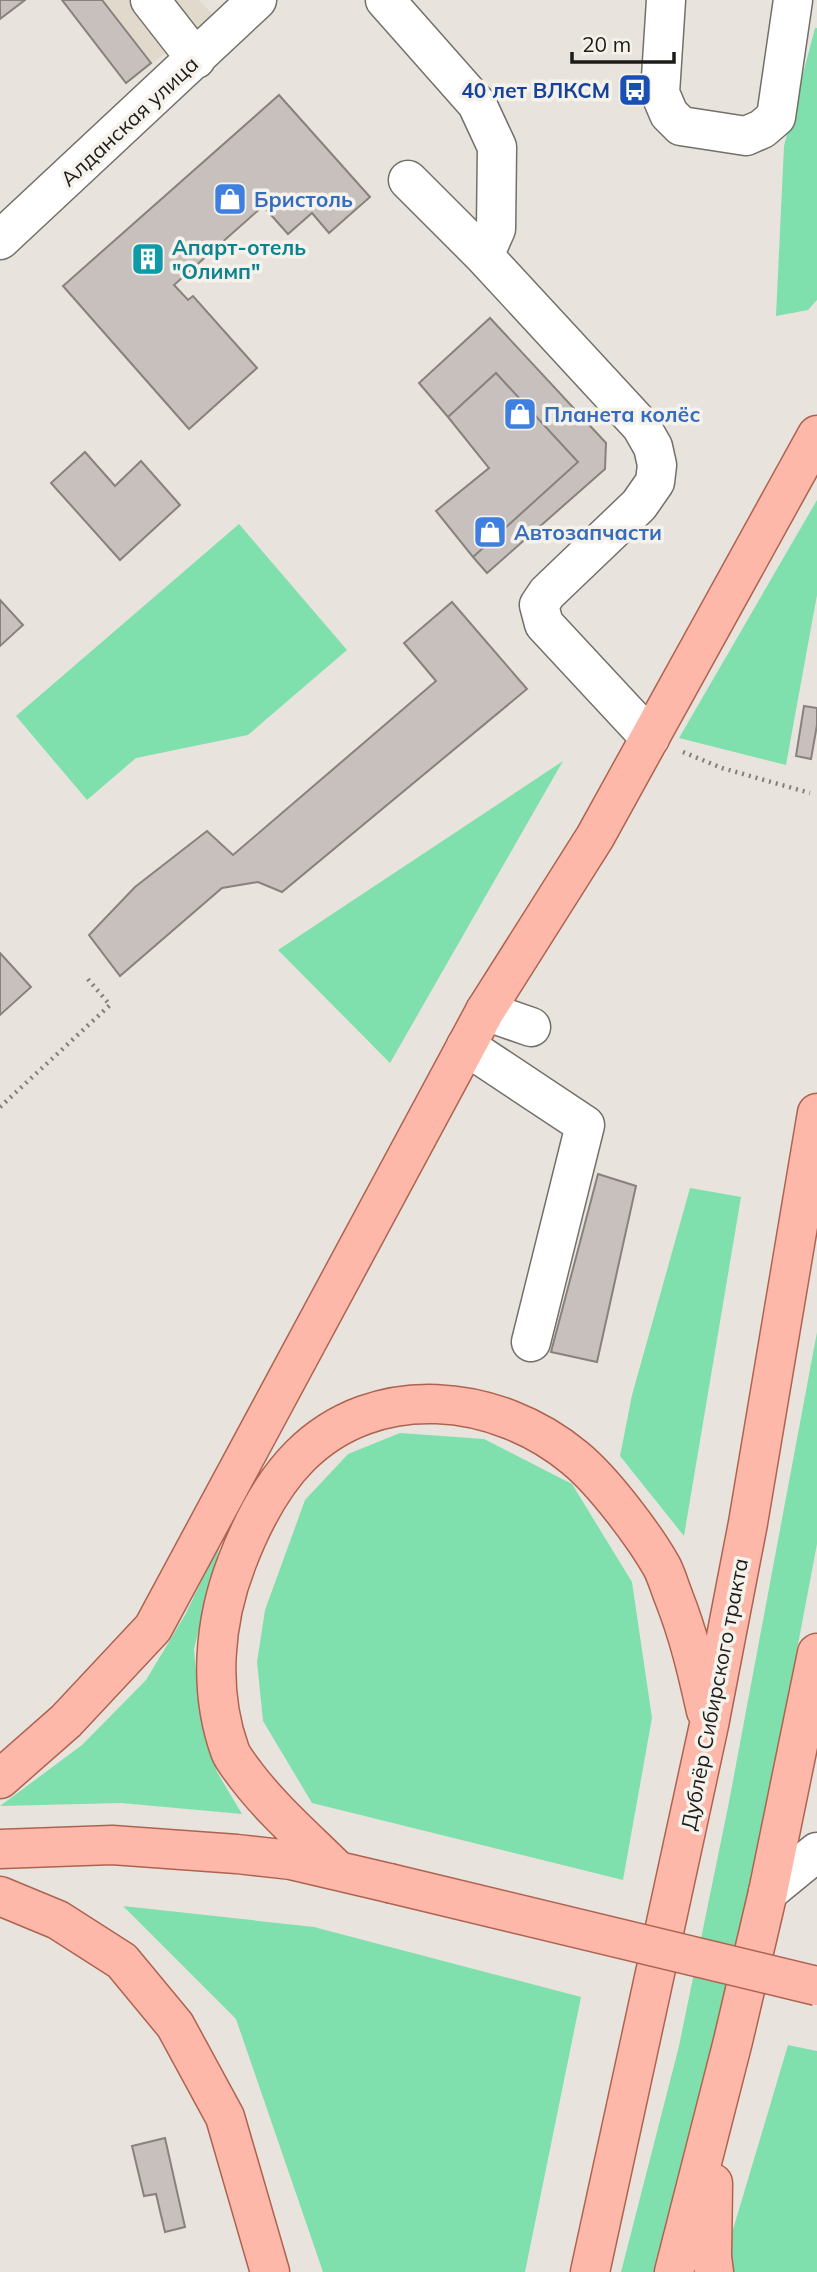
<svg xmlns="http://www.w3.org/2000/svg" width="817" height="2272" font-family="Mulish,sans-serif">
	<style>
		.built { fill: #e1dacc }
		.green { fill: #7fe0ad }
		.building { fill: #c7c0bc; stroke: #88817d; stroke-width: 2 }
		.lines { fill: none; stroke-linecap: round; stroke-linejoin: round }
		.minor-casing { stroke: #737069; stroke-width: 41 }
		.major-casing { stroke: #ae6351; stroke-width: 41 }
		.path { stroke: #83807c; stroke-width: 4.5; stroke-dasharray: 2 5; stroke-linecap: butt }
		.minor { stroke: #fff; stroke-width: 38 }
		.major { stroke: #fdb8a9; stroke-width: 38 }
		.major-bridge-casing { stroke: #ae6351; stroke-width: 41; stroke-linecap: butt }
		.major-bridge { stroke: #fdb8a9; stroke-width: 38 }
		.labels { text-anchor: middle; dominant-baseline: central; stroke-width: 7; stroke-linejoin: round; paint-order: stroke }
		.transit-label { font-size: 21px; font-weight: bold; fill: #164399; stroke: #f5f2eb; text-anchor: end }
		.street-label { font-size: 21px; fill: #1d1c1a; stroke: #f5f2eb }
		.shop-label { font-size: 21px; font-weight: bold; fill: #366cbe; stroke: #f5f2eb; text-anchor: start }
		.culture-label { font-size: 21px; font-weight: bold; fill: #0d838f; stroke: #f5f2eb; text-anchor: start }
	</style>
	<rect width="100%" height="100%" fill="#e8e4dd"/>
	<!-- built -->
	<path class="built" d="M62,0H199L214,16L126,83Z"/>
	<!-- green -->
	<path class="green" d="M815,28H817V300L808,310L776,316L784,146Z
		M817,500V595L786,765L679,738Z
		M239,524L347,650L248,735L136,758L87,800L16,716Z
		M563,761L390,1063L278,950Z
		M690,1188L741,1197L684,1536L620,1456L632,1395Z
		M817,1332V1544L782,1729L708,2080L660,2272H621L679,2046L729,1802Z
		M400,1433L484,1439L572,1484L632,1582L652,1718L623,1880L312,1803L263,1721L257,1662L265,1610L305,1500L348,1454Z
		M221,1541L194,1649L197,1683L201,1718L217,1772L242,1814L121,1803L0,1806L82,1745L146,1680L185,1615Z
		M123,1906L314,1927L581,1997L525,2272H323L236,2019Z
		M788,2045L817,2051V2272H729L726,2253Z"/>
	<!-- building -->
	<path class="building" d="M0,0H25L0,19Z
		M62,0H102L151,63L126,83Z
		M279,95L370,197L329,233L312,213L288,234L263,206L174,285L188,300L193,296L257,368L189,429L63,286Z
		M490,318L606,443L605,469L487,573L473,557L578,462L496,373L448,417L419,383Z
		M496,373L578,462L473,557L436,511L489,468L448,417Z
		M85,452L115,486L141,461L180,505L120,560L51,483Z
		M0,600L23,625L0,646Z
		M452,602L527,689L282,892L258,882L222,888L120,976L89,935L135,887L207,831L233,855L436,681L404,643Z
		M804,706L817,708V725L811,759L796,756Z
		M0,953L31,987L0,1015Z
		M598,1174L636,1186L597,1362L551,1352Z
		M165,2138L185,2227L165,2232L156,2194L144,2196L132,2146Z"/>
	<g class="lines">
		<defs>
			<path id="minor" d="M150,0L196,59
				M385,0L477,104L497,147L496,229L484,256
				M666,0L660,93L669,114L681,126L746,136L762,129L776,117L793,0
				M408,180L484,256L641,426L653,447L657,465L655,482L639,505L547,593L539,605L544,624L650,738
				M0,240L257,0
				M485,1011L531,1027
				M466,1046L585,1125L531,1342
				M768,1892L817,1852"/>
			<path id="major" d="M0,1779L66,1721L153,1628L485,1011L595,837L817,435
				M0,1849L112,1845L237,1854L291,1860L389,1883
				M338,1871C306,1839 272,1810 245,1774C240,1767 233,1759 230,1751C208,1690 214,1621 237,1562C252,1523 271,1485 300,1456C376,1380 497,1393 575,1458C603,1481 644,1535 662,1567C667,1577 670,1588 674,1598C689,1636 697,1671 706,1711
				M0,1896L58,1920L122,1961L175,2025L225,2117L270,2272
				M713,2183L712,2257L714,2272
				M590,2272L709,1725L748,1523L817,1113
				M674,2272L733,2041L768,1892L817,1653"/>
		</defs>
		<!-- minor casing -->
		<use href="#minor" class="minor-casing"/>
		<!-- major casing -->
		<use href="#major" class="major-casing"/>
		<!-- path -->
		<path class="path" d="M683,752L722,768L810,793
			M0,1107L110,1005L87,978"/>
		<!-- minor -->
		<use href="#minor" class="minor"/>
		<!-- major -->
		<use href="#major" class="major"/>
		<defs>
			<path id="major-bridge" d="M389,1883L817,1986"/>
		</defs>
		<!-- major-bridge casing -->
		<use href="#major-bridge" class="major-bridge-casing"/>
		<!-- major-bridge -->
		<use href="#major-bridge" class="major-bridge"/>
	</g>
	<!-- icons -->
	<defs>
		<symbol id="bus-square" viewBox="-11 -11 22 22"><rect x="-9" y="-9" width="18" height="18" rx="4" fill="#1a4fb4" stroke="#f5f2eb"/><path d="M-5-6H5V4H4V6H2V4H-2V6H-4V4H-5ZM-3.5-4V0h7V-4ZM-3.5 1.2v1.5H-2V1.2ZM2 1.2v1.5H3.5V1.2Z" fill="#fff"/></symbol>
		<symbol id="shop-square" viewBox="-11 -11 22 22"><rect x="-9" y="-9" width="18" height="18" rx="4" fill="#3f7fe0" stroke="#f5f2eb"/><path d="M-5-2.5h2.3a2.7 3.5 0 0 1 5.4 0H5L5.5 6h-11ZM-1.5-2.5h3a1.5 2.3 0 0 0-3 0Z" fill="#fff"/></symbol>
		<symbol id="building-square" viewBox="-11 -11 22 22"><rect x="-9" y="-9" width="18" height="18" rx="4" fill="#0f9aa8" stroke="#f5f2eb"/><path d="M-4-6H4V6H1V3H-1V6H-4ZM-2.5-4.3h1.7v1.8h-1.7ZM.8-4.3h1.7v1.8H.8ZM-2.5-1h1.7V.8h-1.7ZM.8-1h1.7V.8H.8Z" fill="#fff"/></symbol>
	</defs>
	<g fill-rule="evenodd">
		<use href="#bus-square" x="616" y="71" width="38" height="38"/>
		<use href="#shop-square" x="211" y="180" width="38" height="38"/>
		<use href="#building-square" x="129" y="240" width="38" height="38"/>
		<use href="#shop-square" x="501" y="395" width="38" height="38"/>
		<use href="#shop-square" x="471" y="513" width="38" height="38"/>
	</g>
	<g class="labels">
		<!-- transit labels -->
		<g class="transit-label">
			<text x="610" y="90">40 лет ВЛКСМ</text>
		</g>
		<!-- street labels -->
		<g class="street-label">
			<text transform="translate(129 121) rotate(-43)">Алданская улица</text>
			<text transform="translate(714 1694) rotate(-79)">Дублёр Сибирского тракта</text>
		</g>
		<!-- shop labels -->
		<g class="shop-label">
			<text x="254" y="199">Бристоль</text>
			<text x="544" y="414">Планета колёс</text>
			<text x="514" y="532">Автозапчасти</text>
		</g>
		<!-- culture labels -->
		<g class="culture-label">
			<text x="172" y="247">Апарт-отель<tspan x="172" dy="24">"Олимп"</tspan></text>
		</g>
	</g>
	<!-- scale -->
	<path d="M572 52v10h102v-10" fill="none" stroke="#1d1c1a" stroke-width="3.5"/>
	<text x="582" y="52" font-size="21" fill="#1d1c1a" stroke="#f5f2eb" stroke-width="5" paint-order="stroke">20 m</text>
</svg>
